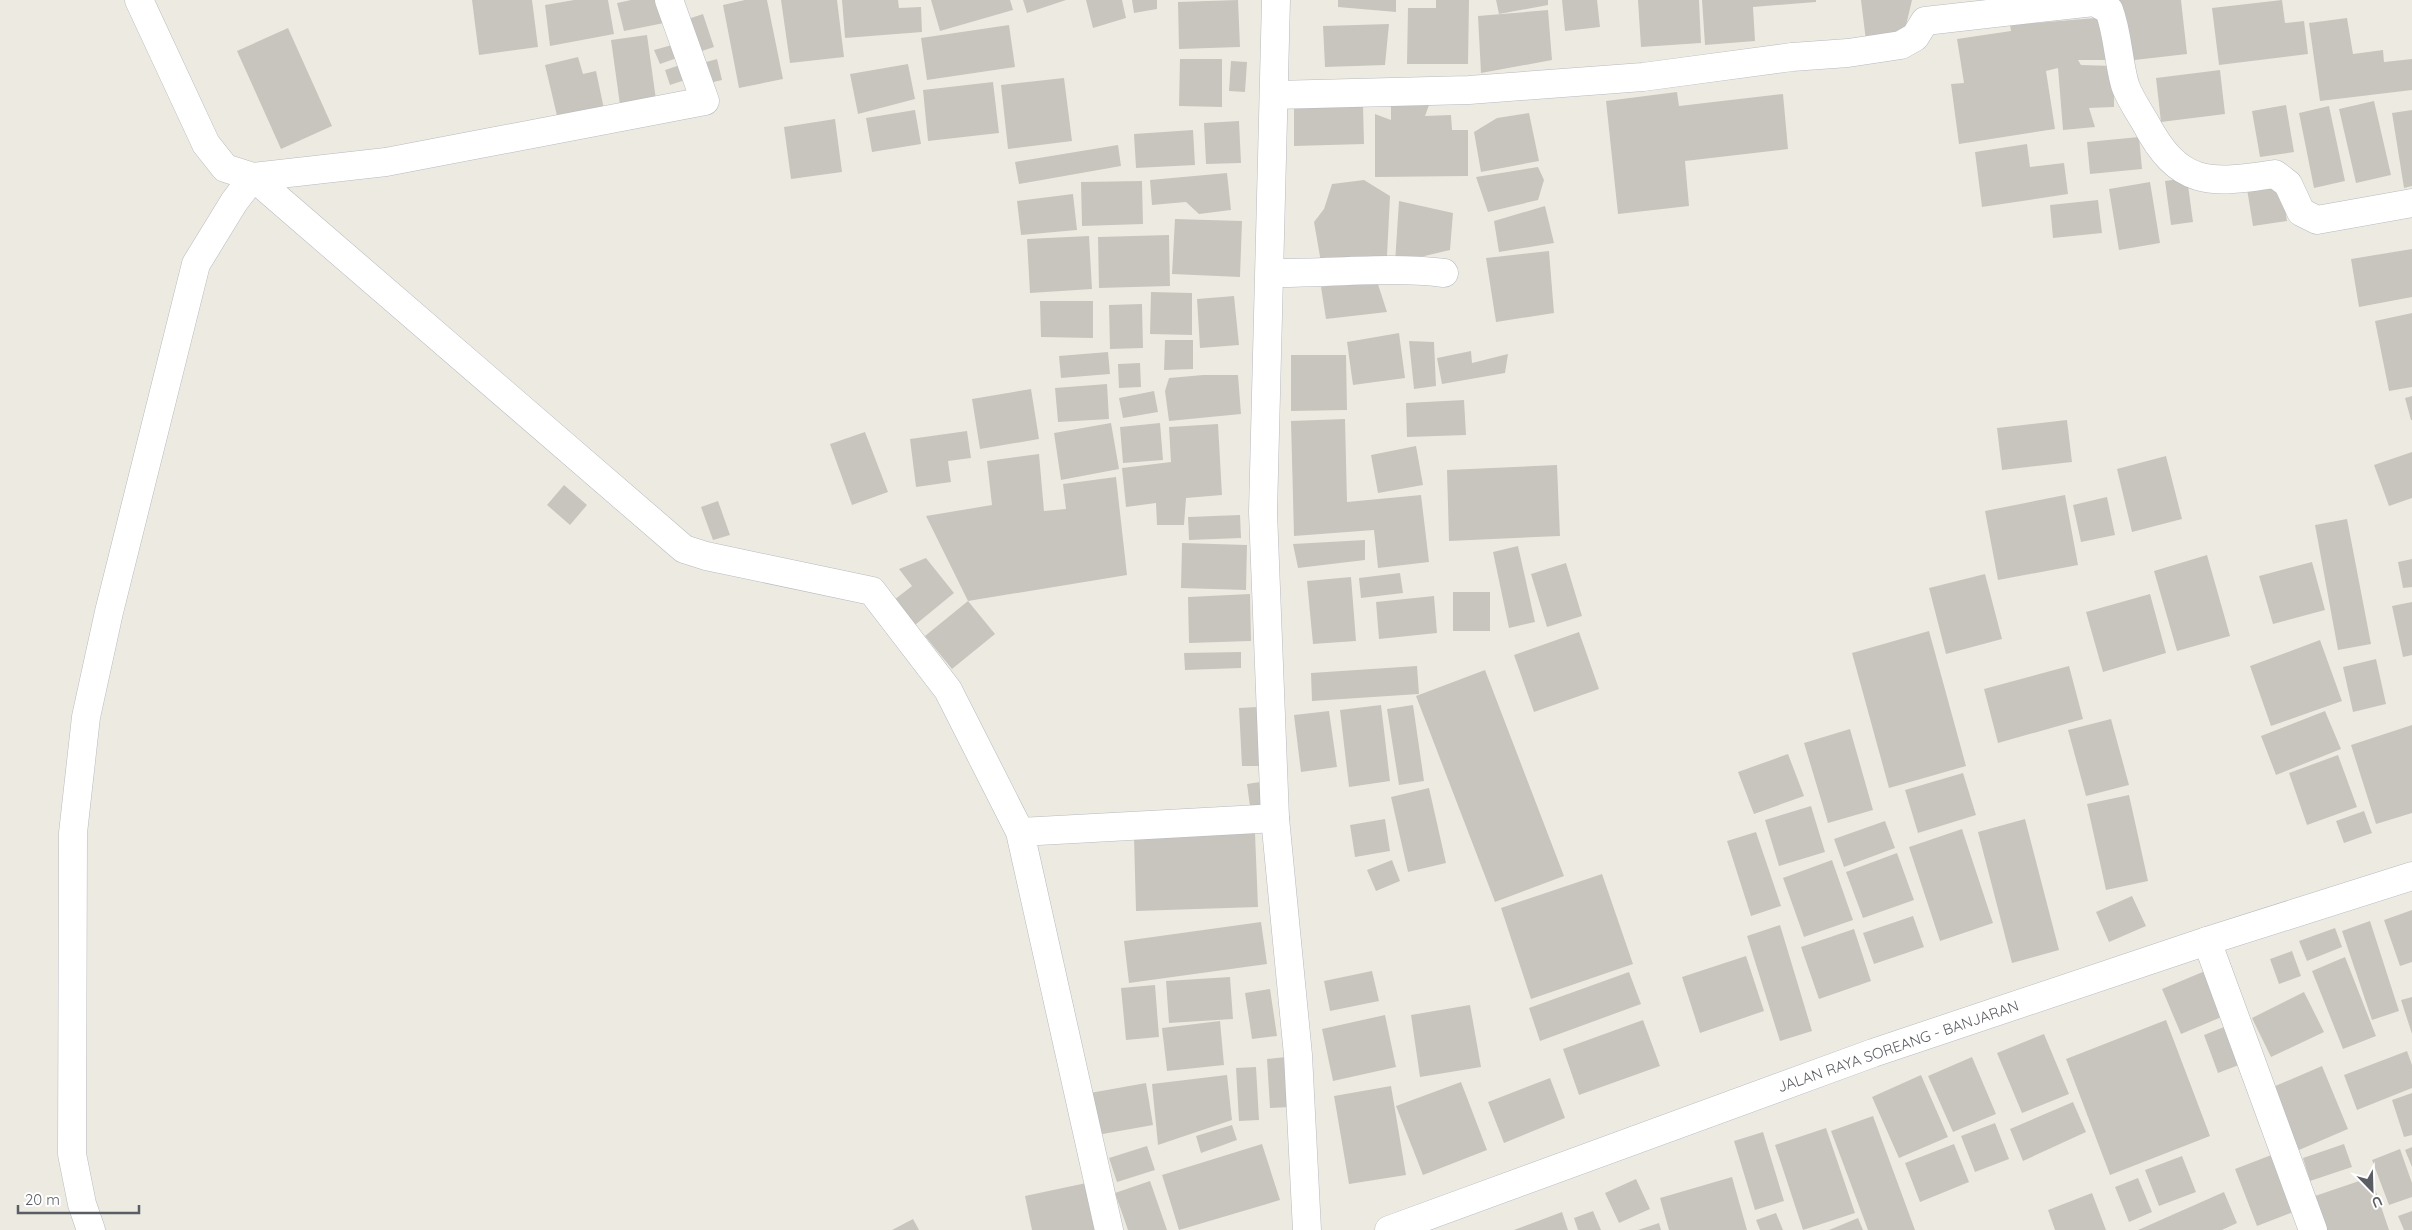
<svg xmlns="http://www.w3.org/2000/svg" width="2412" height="1230" font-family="Quicksand,sans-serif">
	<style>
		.building { fill: #c8c5be }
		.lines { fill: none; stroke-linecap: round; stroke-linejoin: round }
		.minor-casing { stroke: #b7b9be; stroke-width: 29 }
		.tertiary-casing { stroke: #b7b9be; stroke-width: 29 }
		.secondary-casing { stroke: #b7bac1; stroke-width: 29 }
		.minor { stroke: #fff; stroke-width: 28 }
		.tertiary { stroke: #fff; stroke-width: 28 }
		.secondary { stroke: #fff; stroke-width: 28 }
		.labels { text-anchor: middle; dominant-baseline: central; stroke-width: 4; stroke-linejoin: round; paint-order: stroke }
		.street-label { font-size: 15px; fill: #5a5d63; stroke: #fff }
	</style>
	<rect width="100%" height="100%" fill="#edebe1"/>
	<!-- building -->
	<path class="building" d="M472,0H532L538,47L479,55Z
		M574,0H608L614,34L550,46L545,5Z
		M631,0H659L664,23L624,31L617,3Z
		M745,0H767L783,79L739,88L723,5Z
		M781,0H837L844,57L790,63Z
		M842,0H898L899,8L921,7L922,32L845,38Z
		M931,0H1010L1013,10L940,31Z
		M1023,0H1066L1027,13Z
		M1086,0H1122L1126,18L1093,28Z
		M1132,0H1157V9L1134,13Z
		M1238,0L1240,47L1179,49L1178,2Z
		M1338,0H1396V12L1338,7Z
		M1436,0H1469L1468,64H1407L1408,8H1436Z
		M1496,0H1548V5L1499,14Z
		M1562,0H1597L1600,27L1565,31Z
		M1638,0H1699L1701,43L1641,47Z
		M1702,0H1816V2L1753,7L1755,41L1705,45Z
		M1861,0H1912L1903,38L1866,41Z
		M2119,0H2181L2187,54L2126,61Z
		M2282,0L2285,23L2304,21L2308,54L2219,65L2212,8Z
		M1548,10L1552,60L1481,73L1478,16Z
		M703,14L714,47L696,53L685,20Z
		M2108,17L2114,60H2078L2081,65L2114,66V107L2089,108L2095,127L2063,130L2058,68L2046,71L2055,129L1959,144L1951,84L1964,83L1957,39L2011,31L2010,25Z
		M2347,18L2353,54L2383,50L2384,62L2412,59V90L2320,101L2309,23Z
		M1389,24L1385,65L1325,67L1323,26Z
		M1009,25L1015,67L927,80L921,38Z
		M288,28L332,126L281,149L237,51Z
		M647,35L657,107L621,112L611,40Z
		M672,45L677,58L660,64L654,50Z
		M578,57L583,74L596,71L604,109L558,120L545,65Z
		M717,59L722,80L705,84L699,64Z
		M1180,59H1222V107L1179,106Z
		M1231,61L1247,62L1245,92L1229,91Z
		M908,64L915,99L858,114L850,74Z
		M680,65L685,80L670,85L665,70Z
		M2220,70L2225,114L2161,122L2156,78Z
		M1064,78L1072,141L1008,149L1001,85Z
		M993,82L999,133L928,141L923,90Z
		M1677,92L1679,106L1783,94L1788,149L1685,161L1689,206L1618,214L1606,101Z
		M2374,101L2391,175L2356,183L2339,109Z
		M1363,105L1364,144L1294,146V106Z
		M1429,105L1425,116L1451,115L1452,130H1468V176L1375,177V114L1391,120V106Z
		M2286,105L2294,152L2260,157L2252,111Z
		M2329,106L2345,181L2314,188L2299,113Z
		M915,110L921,144L872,152L866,118Z
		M2412,110V186L2404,188L2392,113Z
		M1529,113L1539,161L1481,172L1474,132L1497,118Z
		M835,119L842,172L791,179L784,127Z
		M1239,121L1241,163L1206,164L1204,123Z
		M1193,130L1195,165L1136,168L1134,134Z
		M2139,137L2142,169L2090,174L2087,142Z
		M2027,144L2030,167L2064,163L2068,194L1982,207L1975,152Z
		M1118,145L1121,166L1019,184L1015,162Z
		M1538,167L1544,180L1538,200L1488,212L1476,177Z
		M1227,173L1231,210L1199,214L1186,202L1152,205L1150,180Z
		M2187,178L2193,222L2171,225L2165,181Z
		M1364,180L1390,196L1387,256L1322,268L1314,222L1324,209L1332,184Z
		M1142,181L1143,224L1082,226L1081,182Z
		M2150,182L2160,243L2119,250L2109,189Z
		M2281,184L2287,221L2253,226L2247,189Z
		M1073,194L1077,230L1021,235L1017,201Z
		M2098,200L2102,233L2053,238L2050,205Z
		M1399,201L1453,213L1450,250L1395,263Z
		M1545,206L1554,243L1499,252L1494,221Z
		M1175,219L1242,221L1240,277L1172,274Z
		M1169,235L1170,286L1099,288L1098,237Z
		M1089,236L1092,289L1030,293L1027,239Z
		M2412,249V297L2359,307L2351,259Z
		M1549,251L1554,313L1496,322L1486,258Z
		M1376,278L1387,312L1326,319L1321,287Z
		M1151,292L1192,293V335L1150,334Z
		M1234,296L1239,345L1200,348L1197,299Z
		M1040,301H1093V338L1041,337Z
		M1142,304L1143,348L1110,349L1109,305Z
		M2412,313V387L2389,391L2375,321Z
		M1399,333L1405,378L1353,385L1347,342Z
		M1165,340H1193V369L1164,370Z
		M1409,341L1434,342L1436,386L1414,389Z
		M1471,351L1472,363L1508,354L1505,373L1442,384L1437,358Z
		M1108,352L1110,374L1061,378L1059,356Z
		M1291,355H1346L1347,410L1291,411Z
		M1140,363L1141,387L1119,388L1118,364Z
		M1203,375H1238L1241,414L1169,421L1165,391L1169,378Z
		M1107,384L1109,419L1058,422L1055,388Z
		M1031,389L1039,439L980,449L972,399Z
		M1154,391L1158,412L1123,418L1119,398Z
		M2412,396V420H2411L2405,398Z
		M1464,400L1466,435L1407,437L1406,403Z
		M1345,419L1347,502L1421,495L1429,562L1378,568L1374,530L1294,536L1291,421Z
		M2067,420L2072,462L2002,470L1997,428Z
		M1111,423L1119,469L1061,480L1054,433Z
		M1160,423L1163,460L1123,463L1120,427Z
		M1218,424L1222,495L1186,498L1184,525H1157L1156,503L1126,507L1122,468L1171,462L1169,427Z
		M967,431L971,458L948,461L951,482L916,487L910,439Z
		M865,432L888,492L852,505L830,444Z
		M1416,446L1423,485L1378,493L1371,455Z
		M2412,452V498L2389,506L2374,465Z
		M1039,454L1044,511L1066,509L1063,484L1116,477L1127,575L968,601L926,516L992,505L987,461Z
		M2166,456L2182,519L2132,532L2117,469Z
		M1557,465L1560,536L1449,541L1447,470Z
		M564,485L587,505L570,525L547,505Z
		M2065,495L2078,565L1998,580L1985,511Z
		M2107,497L2115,535L2081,542L2073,505Z
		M718,501L730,535L713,540L701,507Z
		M1240,515L1241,538L1189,540L1188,517Z
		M2347,519L2371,644L2338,650L2315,525Z
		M1365,540V560L1298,568L1293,544Z
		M1182,543L1247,545L1246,590L1181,588Z
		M1518,546L1535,622L1509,628L1493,552Z
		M2207,555L2230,636L2177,651L2154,571Z
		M926,558L954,593L915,625L894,600L912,586L899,569Z
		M2412,559V587L2403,588L2398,562Z
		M2312,562L2325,610L2273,624L2259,576Z
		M1566,563L1582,616L1547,627L1531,574Z
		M1400,573L1403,593L1361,598L1359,578Z
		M1985,574L2002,639L1946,654L1929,588Z
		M1351,577L1356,641L1313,644L1307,581Z
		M1453,592H1490V631H1453Z
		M1250,594L1251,641L1189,643L1188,597Z
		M2150,594L2166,653L2103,672L2086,612Z
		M1434,596L1437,633L1379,639L1376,602Z
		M968,601L995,634L952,669L925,636Z
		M2412,602V655L2403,657L2392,606Z
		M1929,631L1966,766L1889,788L1852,653Z
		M1579,632L1599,689L1534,712L1514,655Z
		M2320,640L2342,701L2271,726L2250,666Z
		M1241,652V668L1185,670L1184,653Z
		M2376,659L2386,704L2353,712L2343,667Z
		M1417,666L1419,694L1312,701L1311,673Z
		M2069,666L2083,719L1998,743L1984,689Z
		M1485,670L1564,876L1495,902L1416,696Z
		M1381,705L1390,781L1349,787L1340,710Z
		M1413,705L1424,781L1399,785L1387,709Z
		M1257,707L1260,766H1242L1239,708Z
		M1329,711L1337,767L1301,772L1294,715Z
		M2325,711L2341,749L2276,775L2261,736Z
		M2111,719L2129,785L2086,796L2068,730Z
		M2412,725V813L2376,824L2351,745Z
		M1850,729L1873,810L1828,823L1804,743Z
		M1788,754L1804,796L1754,814L1738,772Z
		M2338,755L2357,807L2307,825L2289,773Z
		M1963,773L1976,815L1918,833L1905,790Z
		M1260,782L1264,812L1251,814L1247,784Z
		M1429,788L1446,863L1408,872L1391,797Z
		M2129,795L2148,881L2106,890L2087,804Z
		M1811,806L1825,852L1779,866L1765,820Z
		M2364,811L2372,833L2344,843L2336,821Z
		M1385,819L1390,851L1355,857L1350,825Z
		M2025,819L2059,950L2012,963L1978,832Z
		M1885,821L1895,848L1844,867L1834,839Z
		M1962,829L1993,923L1940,941L1909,847Z
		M1756,832L1781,906L1751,916L1727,841Z
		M1255,833L1258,907L1136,911L1134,837Z
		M1897,853L1914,900L1863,918L1846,872Z
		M1392,860L1400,881L1376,891L1367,870Z
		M1832,860L1853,920L1804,937L1783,878Z
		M1602,874L1633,964L1531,999L1501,908Z
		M2132,896L2146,926L2109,942L2096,912Z
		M2412,910V962L2400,966L2384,920Z
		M1913,916L1924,947L1874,964L1863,933Z
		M2370,921L2399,1011L2372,1020L2342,931Z
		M1261,922L1267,964L1129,983L1124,941Z
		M1780,925L1812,1031L1780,1041L1747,936Z
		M2335,928L2342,947L2307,961L2299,941Z
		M1854,929L1871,981L1819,999L1801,947Z
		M2292,951L2301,976L2279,984L2270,959Z
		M1746,956L1764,1011L1700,1033L1682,977Z
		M2345,957L2376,1036L2343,1049L2312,971Z
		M1372,971L1379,1001L1330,1011L1324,981Z
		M2205,971L2224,1016L2181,1034L2162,989Z
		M1629,972L1641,1004L1540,1041L1529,1008Z
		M1230,977L1233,1019L1169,1023L1166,981Z
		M1155,985L1159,1037L1126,1040L1121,988Z
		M1270,989L1277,1036L1252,1039L1245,993Z
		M2304,992L2324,1032L2271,1057L2252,1018Z
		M2412,997V1034L2401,1000Z
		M1470,1005L1481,1067L1420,1077L1411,1015Z
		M1385,1015L1396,1067L1333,1081L1322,1029Z
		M1643,1020L1660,1066L1579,1095L1563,1049Z
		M2166,1020L2210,1136L2110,1175L2066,1059Z
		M1220,1021L1224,1065L1167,1071L1162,1028Z
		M2229,1025L2244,1063L2218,1073L2204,1035Z
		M2044,1034L2069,1094L2022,1113L1997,1053Z
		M2407,1051L2412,1065V1088L2357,1110L2344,1075Z
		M1286,1057L1290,1107L1270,1108L1267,1059Z
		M1972,1057L1996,1114L1953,1132L1928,1076Z
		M2322,1066L2348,1129L2299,1150L2273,1087Z
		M1256,1067L1259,1120L1239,1121L1236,1068Z
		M1227,1075L1232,1120L1158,1145L1152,1084Z
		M1921,1075L1948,1137L1899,1158L1872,1097Z
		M1550,1078L1565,1118L1504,1143L1488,1102Z
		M1461,1082L1487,1150L1423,1175L1396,1106Z
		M1146,1083L1153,1125L1097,1135L1090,1093Z
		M1391,1086L1406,1175L1349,1184L1334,1096Z
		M2412,1093V1135L2404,1137L2392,1100Z
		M2073,1102L2086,1132L2023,1161L2010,1129Z
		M1873,1116L1915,1230H1868L1831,1131Z
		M1995,1123L2009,1159L1975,1172L1961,1136Z
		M1232,1125L1237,1140L1201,1153L1196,1136Z
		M1826,1128L1855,1213L1803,1230L1775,1145Z
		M1763,1132L1784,1201L1755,1210L1734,1141Z
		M1262,1144L1280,1200L1179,1230L1162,1175Z
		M1954,1144L1969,1182L1920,1202L1905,1163Z
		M2344,1144L2352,1167L2310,1181L2303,1158Z
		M1147,1146L1155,1170L1117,1182L1109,1158Z
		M2412,1147V1167L2405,1150Z
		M2400,1149L2412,1183V1197L2389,1205L2372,1160Z
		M2274,1154L2296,1211L2257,1226L2235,1169Z
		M2182,1156L2196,1192L2159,1206L2145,1170Z
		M1732,1177L1747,1230H1669L1660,1198Z
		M2371,1177L2389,1230H2324L2312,1197Z
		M2138,1178L2152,1212L2129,1222L2115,1187Z
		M1636,1179L1650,1209L1619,1223L1605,1193Z
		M1150,1181L1167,1230H1128L1115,1193Z
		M1091,1182L1101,1230H1032L1025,1196Z
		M2224,1192L2237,1223L2222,1230H2138Z
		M2092,1193L2106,1230H2055L2048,1210Z
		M1593,1211L1601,1230H1578L1574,1218Z
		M2412,1211V1230H2404L2398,1216Z
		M1562,1212L1568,1230H1514Z
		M1776,1213L1783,1230H1760L1756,1220Z
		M1858,1218L1863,1230H1829Z
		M913,1219L919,1230H892Z
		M1659,1223L1661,1230H1638Z"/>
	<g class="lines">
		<defs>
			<path id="minor" d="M139,0L206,144L225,168L253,177L684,549L706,556L872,591L948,690L1020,832L1109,1230
				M1275,95L1469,90L1643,77L1792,57L1848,53L1901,45L1915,37L1925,21L2094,2L2109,10C2118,34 2118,60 2125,85C2129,97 2138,110 2145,122C2179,187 2209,184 2275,174L2288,184L2301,212L2317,220L2412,203
				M1270,273C1328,274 1387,266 1444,273
				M1020,832L1275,818
				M2207,941L2313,1230
				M91,1230L82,1204L72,1154L73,833L86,717L109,612L196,264L234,202L253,177L386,162L705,101L669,0"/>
			<path id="tertiary" d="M1276,0L1263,512L1275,818L1298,1055L1307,1230"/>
			<path id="secondary" d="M1389,1230L1873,1053L2207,941L2412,876"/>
		</defs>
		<!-- minor casing -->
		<use href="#minor" class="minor-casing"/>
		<!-- tertiary casing -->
		<use href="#tertiary" class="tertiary-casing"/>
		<!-- secondary casing -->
		<use href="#secondary" class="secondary-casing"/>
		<!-- minor -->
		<use href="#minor" class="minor"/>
		<!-- tertiary -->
		<use href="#tertiary" class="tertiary"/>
		<!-- secondary -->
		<use href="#secondary" class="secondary"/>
	</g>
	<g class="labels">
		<!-- street labels -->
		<g class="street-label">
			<text transform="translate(1898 1046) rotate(-19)">JALAN RAYA SOREANG - BANJARAN</text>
		</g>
	</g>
	<!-- north arrow -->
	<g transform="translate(2372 1190) rotate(157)" stroke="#ffffff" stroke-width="4" paint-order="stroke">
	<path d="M0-4L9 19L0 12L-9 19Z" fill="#5a5d63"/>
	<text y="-8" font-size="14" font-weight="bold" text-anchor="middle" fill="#5a5d63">U</text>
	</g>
	<!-- scale -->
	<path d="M18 1205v8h121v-8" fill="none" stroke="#5a5d63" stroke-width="2.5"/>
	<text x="25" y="1205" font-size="15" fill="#5a5d63" stroke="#ffffff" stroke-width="4" paint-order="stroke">20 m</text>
</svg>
